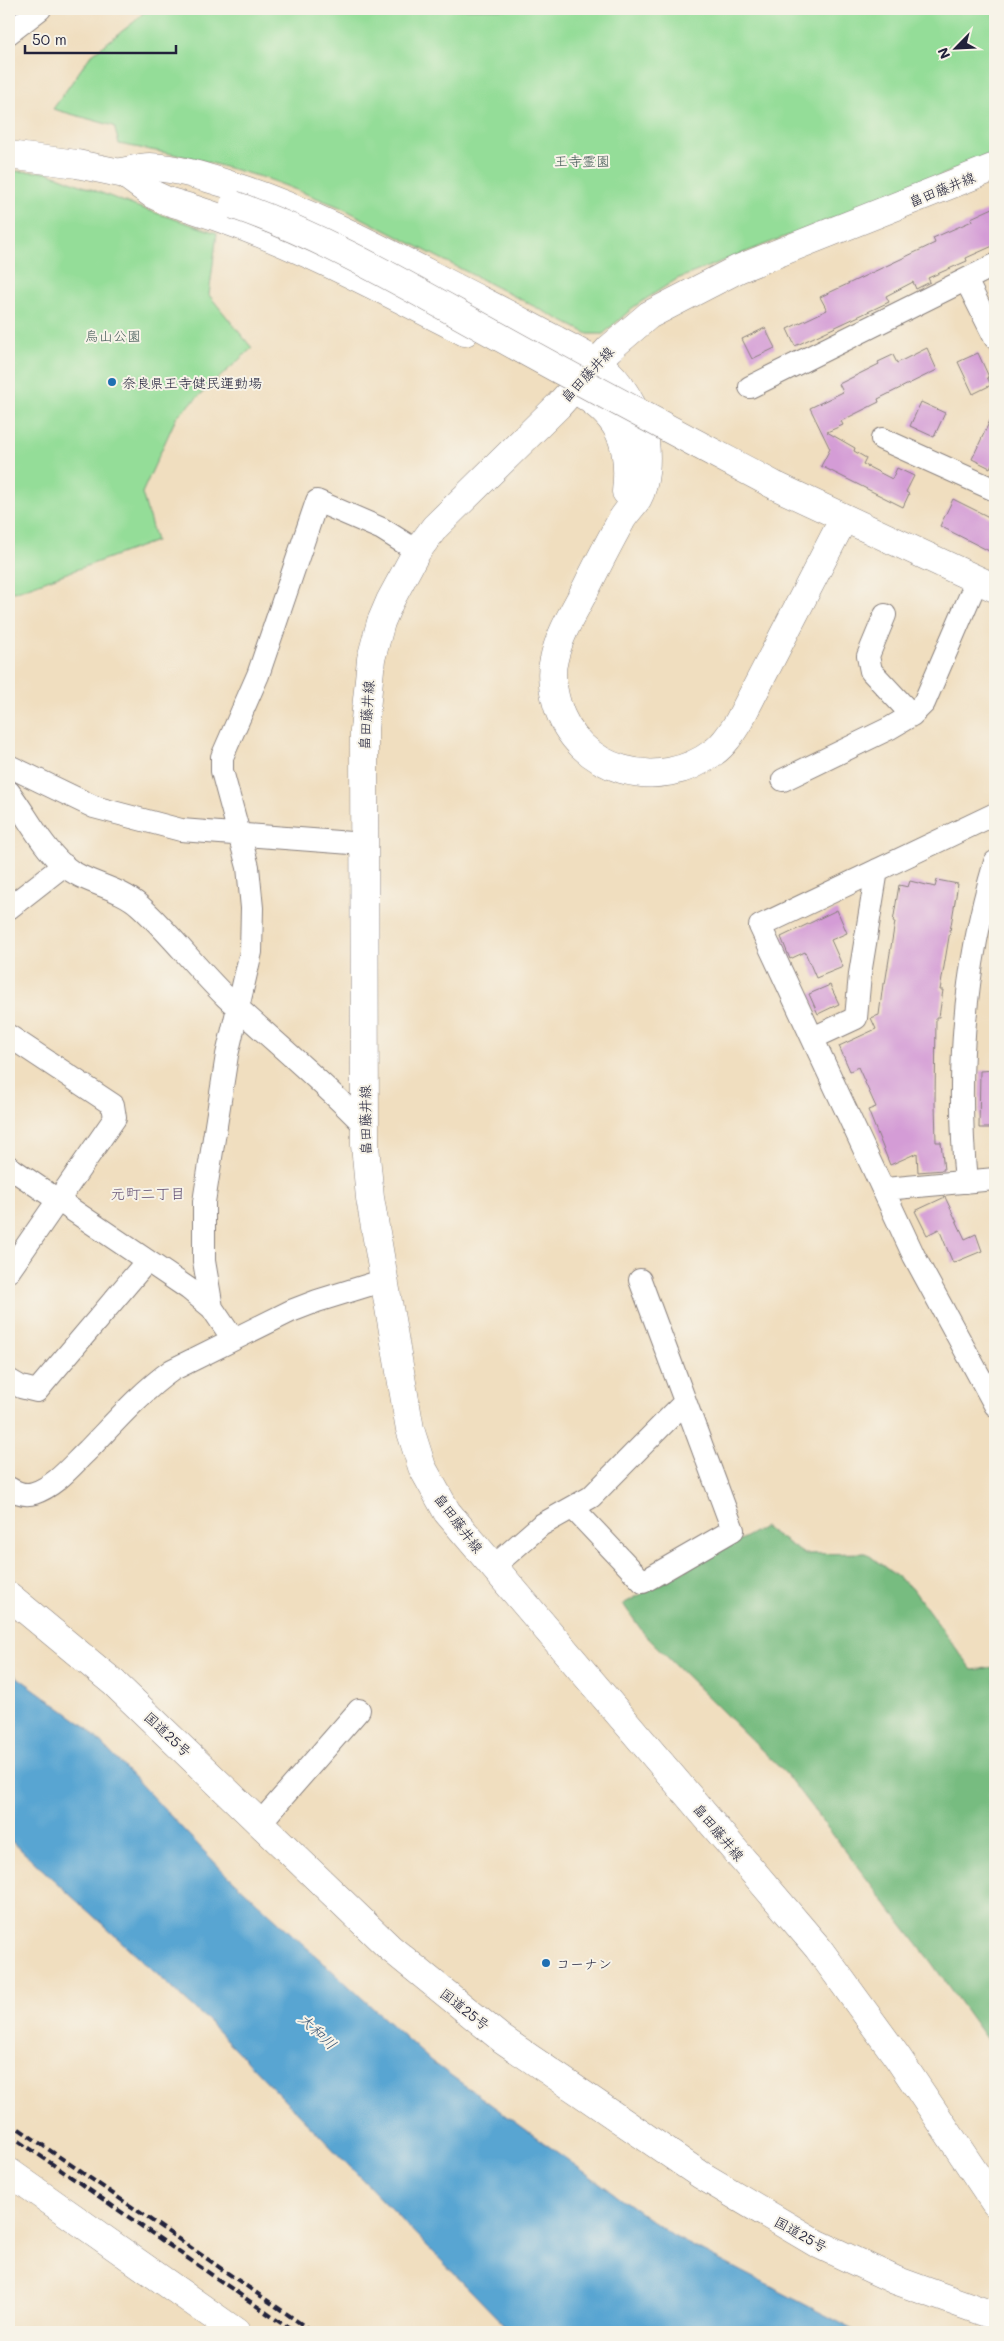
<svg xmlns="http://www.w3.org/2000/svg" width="1004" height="2341" font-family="Mali,'Klee One',sans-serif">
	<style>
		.green { fill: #94dd98; stroke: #5b806a }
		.forest { fill: #77bc80; stroke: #4c6f5e }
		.water { fill: #59a5d2; stroke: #3e6486 }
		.building { fill: #d49cd6 }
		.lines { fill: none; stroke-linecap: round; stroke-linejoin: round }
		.minor-casing { stroke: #89807d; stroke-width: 24 }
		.tertiary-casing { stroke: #89807d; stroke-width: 29 }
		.secondary-casing { stroke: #89807d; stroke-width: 29 }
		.trunk-casing { stroke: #89807d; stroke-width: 29 }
		.minor { stroke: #fff; stroke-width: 22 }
		.tertiary { stroke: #fff; stroke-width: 28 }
		.secondary { stroke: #fff; stroke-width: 28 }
		.trunk { stroke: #fff; stroke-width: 28 }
		.rail { stroke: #22223b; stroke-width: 4; stroke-dasharray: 8 4; stroke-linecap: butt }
		.tertiary-bridge-casing { stroke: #89807d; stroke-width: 29; stroke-linecap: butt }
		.tertiary-bridge { stroke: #fff; stroke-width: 28 }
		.poi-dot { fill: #1f6fb2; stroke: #f7f3e8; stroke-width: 2 }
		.labels { text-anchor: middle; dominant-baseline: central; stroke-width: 4; stroke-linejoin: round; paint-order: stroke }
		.park-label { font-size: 14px; fill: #445a57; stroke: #f7f3e8 }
		.street-label { font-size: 14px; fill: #22223b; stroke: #f7f3e8 }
		.poi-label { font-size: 14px; fill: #22223b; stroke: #f7f3e8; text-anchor: start }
		.neighbourhood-label { font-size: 15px; fill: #604d71; stroke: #f7f3e8 }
		.water-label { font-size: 15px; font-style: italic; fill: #385677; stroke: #f7f3e8 }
	</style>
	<rect width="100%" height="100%" fill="#f7f3e8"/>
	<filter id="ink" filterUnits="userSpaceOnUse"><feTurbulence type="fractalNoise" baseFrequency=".02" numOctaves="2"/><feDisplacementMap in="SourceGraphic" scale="10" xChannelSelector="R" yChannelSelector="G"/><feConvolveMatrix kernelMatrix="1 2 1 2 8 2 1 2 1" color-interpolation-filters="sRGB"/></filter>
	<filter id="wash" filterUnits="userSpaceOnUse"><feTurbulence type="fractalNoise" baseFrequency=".0096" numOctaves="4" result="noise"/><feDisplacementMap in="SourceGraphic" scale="20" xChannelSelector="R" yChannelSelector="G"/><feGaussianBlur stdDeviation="1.12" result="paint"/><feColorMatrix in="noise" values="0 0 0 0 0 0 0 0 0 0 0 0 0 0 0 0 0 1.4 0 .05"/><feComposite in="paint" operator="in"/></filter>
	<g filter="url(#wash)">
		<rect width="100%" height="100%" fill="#f0debf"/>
		<!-- green -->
		<path class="green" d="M147,9H995V152L933,179L677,279L635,306L603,334H588L340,207L268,179L193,158L119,144L114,126L53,109L91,55L134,22Z
			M9,171L47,172L135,206L217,233L209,295L252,348L177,416L142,493L156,541L14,592L9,589Z"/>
		<!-- forest -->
		<path class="forest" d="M764,1527L804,1554L866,1553L912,1588L972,1670L995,1667V2051L931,1962L786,1774L645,1635L623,1604Z"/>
		<!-- water -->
		<path class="water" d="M9,1671L84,1725L223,1871L431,2061L673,2236L858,2332H511L205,2018L9,1839Z"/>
		<g id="blocks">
			<!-- building -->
			<path class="building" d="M995,207V245L966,258L967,261L928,278L930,282L916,289L913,282L886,296L889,302L795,346L787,329L827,310L820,297L935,243L933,238L972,221L971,218Z
				M765,328L775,348L752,359L742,339Z
				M927,348L937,370L878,399L879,402L841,421L843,425L827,432L855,448L854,451L866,458L863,464L892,479L897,468L914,476L906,492L909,494L903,507L821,466L830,449L810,408L843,392L839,384L879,364L878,362L893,355L897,363Z
				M978,353L989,377H987L991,385L973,394L958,362Z
				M921,402L945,413L934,437L910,426Z
				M995,410V457L990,468L972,459Z
				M953,499L995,520V554L940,526Z
				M937,880L958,884L940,990H943L939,1017H936L935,1103L936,1142H941L944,1170L918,1172L917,1153L890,1165L868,1110L876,1107L858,1067L850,1071L839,1046L876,1029L871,1018L879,1015L883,984H885L895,922H893L899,885L908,887L910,881L935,887Z
				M837,910L847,933L831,940L843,967L816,978L805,952L790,959L781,937Z
				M830,985L839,1004L818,1014L809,994Z
				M995,1070V1128H979L980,1071Z
				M945,1197L965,1239L976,1234L982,1251L953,1263L939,1229L927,1235L915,1211Z"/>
		</g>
	</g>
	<g filter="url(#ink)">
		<use href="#blocks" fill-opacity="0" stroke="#89807d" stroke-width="1"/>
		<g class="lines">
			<defs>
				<path id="minor" d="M9,33L40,9
					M966,280L995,338
					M750,387L995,265
					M882,439L995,490
					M885,615L868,656L871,671L912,715
					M9,766L94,807L181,830L364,844
					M783,780L890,728L912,715L924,703L977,580
					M9,792C27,816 41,845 63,865C85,884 118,886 140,906C171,934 196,968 226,997C272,1040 321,1080 365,1126
					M995,814L760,926L914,1256L995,1405
					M9,908L64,865
					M9,1036L113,1105L115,1118L9,1271
					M813,1038L856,1018L860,974L877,870
					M9,1167L189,1289L212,1308L233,1339
					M966,1182C956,1074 964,966 995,862
					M885,1189L995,1179
					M212,1308L204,1261V1202L227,1055L251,952L252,908L248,867L222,771V757L258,675L317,501L382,529L417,551
					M9,1380L21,1387L37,1391L147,1261
					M9,1488C17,1493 25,1496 34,1493C56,1486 72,1465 88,1450C115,1422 141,1392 172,1370L291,1311L317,1301L385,1280
					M573,1508L643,1582L733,1530L640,1280
					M493,1567L541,1525L591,1497L685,1402
					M260,1823L359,1710"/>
				<path id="tertiary" d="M9,155L77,164L139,177
					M122,172C131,170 140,167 150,167C178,168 205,177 233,186C320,214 399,259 480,300C506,313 531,327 556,340C574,350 593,358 609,373C624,387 643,422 645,442C647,459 646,483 638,498C633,506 625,513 621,521C608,544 596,568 584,592C573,613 559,635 554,659C550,673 553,690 557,704C577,772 659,794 714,752C725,744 732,732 739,721L844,518
					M122,172L152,194L167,201C273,231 368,282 465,332
					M572,388C617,413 632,440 626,492
					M776,486L995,588
					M9,2172L236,2332"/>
				<path id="secondary" d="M995,167L738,269L649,315L609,349L558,406L435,527L417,551L390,601L381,622L371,659L364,730L365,1145L370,1198L410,1429L422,1467L447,1512L818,1948L898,2058L995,2203"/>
				<path id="trunk" d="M9,1596L114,1683L390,1948L502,2039L701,2175L816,2243L895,2280L995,2316"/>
			</defs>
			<!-- minor casing -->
			<use href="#minor" class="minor-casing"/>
			<!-- tertiary casing -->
			<use href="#tertiary" class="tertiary-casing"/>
			<!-- secondary casing -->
			<use href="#secondary" class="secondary-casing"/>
			<!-- trunk casing -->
			<use href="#trunk" class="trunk-casing"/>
			<!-- minor -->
			<use href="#minor" class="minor"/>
			<!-- tertiary -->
			<use href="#tertiary" class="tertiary"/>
			<!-- secondary -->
			<use href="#secondary" class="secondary"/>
			<!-- trunk -->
			<use href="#trunk" class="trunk"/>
			<!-- rail -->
			<path class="rail" d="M9,2122L313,2332
				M9,2134L294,2332"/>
			<defs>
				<path id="tertiary-bridge" d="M234,205C330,239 416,291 505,340C595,390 686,438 776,486"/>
			</defs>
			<!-- tertiary-bridge casing -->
			<use href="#tertiary-bridge" class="tertiary-bridge-casing"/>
			<!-- tertiary-bridge -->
			<use href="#tertiary-bridge" class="tertiary-bridge"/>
		</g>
	</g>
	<!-- markers -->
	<g class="poi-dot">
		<circle cx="112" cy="382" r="5"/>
		<circle cx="546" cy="1963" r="5"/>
	</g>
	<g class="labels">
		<!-- park labels -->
		<g class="park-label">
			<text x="582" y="160">王寺霊園</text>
			<text x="113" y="335">烏山公園</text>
		</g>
		<!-- street labels -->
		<g class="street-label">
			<text transform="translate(942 189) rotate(-22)">畠田藤井線</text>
			<text transform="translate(587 374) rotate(-47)">畠田藤井線</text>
			<text transform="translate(366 715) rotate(-86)">畠田藤井線</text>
			<text transform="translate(365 1120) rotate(-91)">畠田藤井線</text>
			<text transform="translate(459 1523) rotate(53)">畠田藤井線</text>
			<text transform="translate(168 1734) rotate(43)">国道25号</text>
			<text transform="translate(719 1832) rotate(50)">畠田藤井線</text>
			<text transform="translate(465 2009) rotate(38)">国道25号</text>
			<text transform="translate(801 2234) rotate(29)">国道25号</text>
		</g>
		<!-- poi labels -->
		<g class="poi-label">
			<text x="122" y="382">奈良県王寺健民運動場</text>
			<text x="556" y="1963">コーナン</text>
		</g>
		<!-- neighbourhood labels -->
		<g class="neighbourhood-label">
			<text x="148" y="1193">元町二丁目</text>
		</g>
		<!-- water labels -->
		<g class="water-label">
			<text transform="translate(318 2031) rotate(43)">大和川</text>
		</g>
	</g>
	<!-- margin -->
	<rect width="1004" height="2341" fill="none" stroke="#f7f3e8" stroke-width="30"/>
	<!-- north arrow -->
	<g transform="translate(956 48) rotate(246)" stroke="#f7f3e8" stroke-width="4" paint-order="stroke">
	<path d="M0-4L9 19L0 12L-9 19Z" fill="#22223b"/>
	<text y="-8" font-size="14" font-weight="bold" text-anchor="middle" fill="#22223b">N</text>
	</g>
	<!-- scale -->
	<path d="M25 45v8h151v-8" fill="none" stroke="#22223b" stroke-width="2.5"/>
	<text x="32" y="45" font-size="15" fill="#22223b" stroke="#f7f3e8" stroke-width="4" paint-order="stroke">50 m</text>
</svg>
